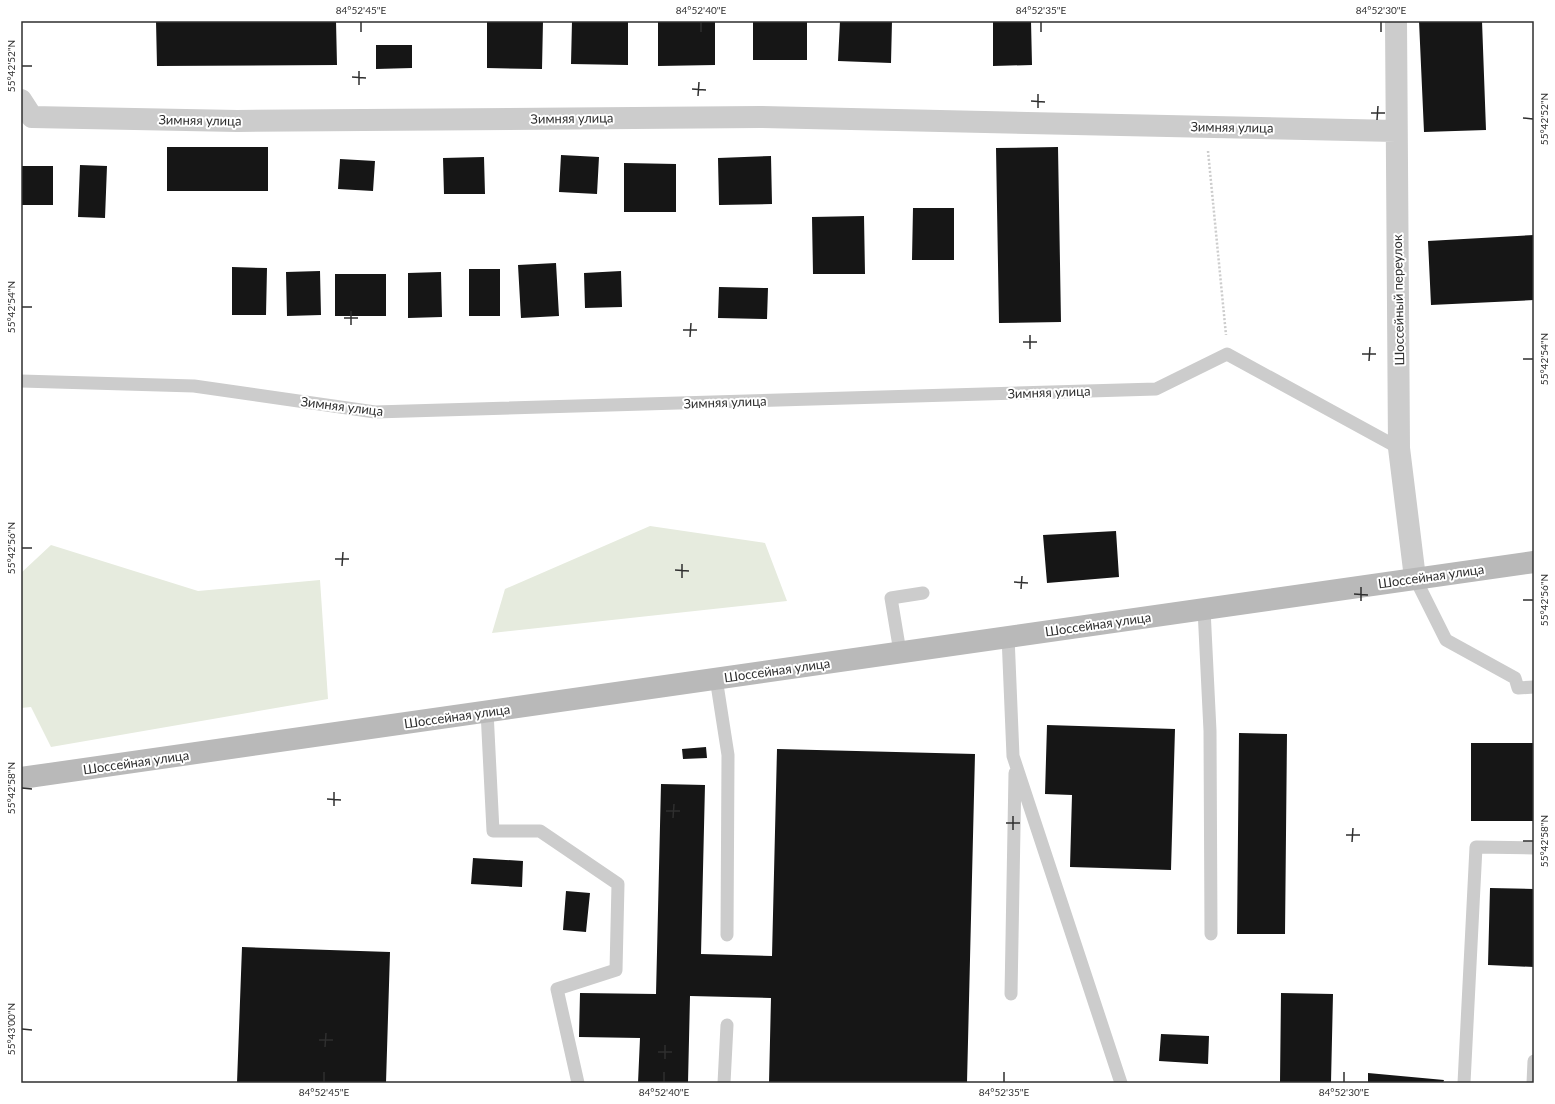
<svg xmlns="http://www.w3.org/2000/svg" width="1555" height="1104" font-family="Lato,sans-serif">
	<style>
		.green { fill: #e6ebde }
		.building { fill: #161616 }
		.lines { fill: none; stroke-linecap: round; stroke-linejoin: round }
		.path { stroke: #ccc; stroke-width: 2.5; stroke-dasharray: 2 2; stroke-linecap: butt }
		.lane { stroke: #ccc; stroke-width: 13 }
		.street { stroke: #ccc; stroke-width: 22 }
		.secondary { stroke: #b9b9b9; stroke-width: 22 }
		.ticks { fill: none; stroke: #2f2f2f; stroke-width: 1.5 }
		.labels { text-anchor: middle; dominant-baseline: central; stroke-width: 4; stroke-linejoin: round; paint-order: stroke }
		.street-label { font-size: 13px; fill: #2f2f2f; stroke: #fff }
		.neatline { fill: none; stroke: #2f2f2f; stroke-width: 1.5 }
		.ticks-label { font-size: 10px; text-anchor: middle; fill: #2f2f2f }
	</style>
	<rect width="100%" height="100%" fill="#fff"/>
	<!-- green -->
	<path class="green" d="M650,526L765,543L787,601L492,633L505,589Z
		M51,545L198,591L320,580L328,699L51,747L31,707L21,708V573Z"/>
	<!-- building -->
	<path class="building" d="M156,21H336L337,65L157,66Z
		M487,21H543L542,69L487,68Z
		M572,21H628V65L571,64Z
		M658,21H715V65L658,66Z
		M753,21H807V60H753Z
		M840,21H892L891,63L838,61Z
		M993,21H1031L1032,65L993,66Z
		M1419,21H1482L1486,130L1424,132Z
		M376,45H412V68L376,69Z
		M167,147H268V191H167Z
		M1058,147L1061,322L999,323L996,148Z
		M561,155L599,157L597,194L559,192Z
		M771,156L772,204L719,205L718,158Z
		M484,157L485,194H444L443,158Z
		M340,159L375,161L373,191L338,189Z
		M624,163L676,164V212H624Z
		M80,165L107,166L105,218L78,217Z
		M21,166H53V205H21Z
		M913,208H954V260H912Z
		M864,216L865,274H813L812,217Z
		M1534,235V300L1431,305L1428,241Z
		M556,263L559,316L521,318L518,265Z
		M232,267L267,268L266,315H232Z
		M469,269H500V316H469Z
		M320,271L321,315L287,316L286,272Z
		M621,271L622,307L585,308L584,273Z
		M441,272L442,317L408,318V273Z
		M335,274H386V316H335Z
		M719,287L768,288L767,319L718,318Z
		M1116,531L1119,577L1047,583L1043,535Z
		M1047,725L1175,729L1171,870L1070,867L1072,795L1045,794Z
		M1239,733L1287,734L1285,934H1237Z
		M1471,743H1534V821H1471Z
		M706,747L707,758L683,759L682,749Z
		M777,749L975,754L967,1083H769L771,998L690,996L688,1083H638L640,1038L579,1037L580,993L656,994L661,784L705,785L701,954L772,956Z
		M473,858L523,861L522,887L471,884Z
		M1490,888L1534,889V967L1488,965Z
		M566,891L590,893L586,932L563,930Z
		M242,947L390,952L386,1083H237Z
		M1281,993L1333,994L1331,1083H1280Z
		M1161,1034L1209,1036L1208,1064L1159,1061Z
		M1368,1073L1444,1080L1443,1083H1368Z"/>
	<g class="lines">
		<!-- path -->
		<path class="path" d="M1208,151L1226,335"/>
		<!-- lane -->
		<path class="lane" d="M21,381L194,386L375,412L1156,389L1227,354L1399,448
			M1415,578L1446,640L1515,678L1518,688L1534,687
			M1204,609L1210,731L1211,934
			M1008,636L1013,756L1121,1083
			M900,652L891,598L923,593
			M716,678L728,755L727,935
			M487,711L493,831H540L618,884L616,970L557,989L578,1083
			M1011,994L1015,773
			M724,1083L727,1025
			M1464,1083L1476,847L1534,848
			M1533,1083L1534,1061"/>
		<!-- street -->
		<path class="street" d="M1396,21L1399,448L1415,578
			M21,100L32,117L237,121L760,117L1396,131"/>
		<!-- secondary -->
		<path class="secondary" d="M21,778L1534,562"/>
	</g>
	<!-- ticks -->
	<path class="ticks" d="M361,32V22M701,32V22M1041,32V22M1381,32V22M22,66H32M352,77L366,78M359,85V71M692,89L706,90M698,96L699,82M1031,101L1045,102M1038,108V94M1371,113H1385M1523,118L1533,119M1377,120L1378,106M22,307H32M344,318H358M351,325V311M683,330H697M690,337L691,323M1023,342H1037M1030,349V335M1362,354H1376M1523,359H1533M1369,361L1370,347M22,548H32M335,559H349M342,566L343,552M675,570L689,571M682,578V564M1014,582L1028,583M1021,589L1022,576M1354,594L1368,595M1523,600H1533M1361,601V587M22,788L32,789M327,799L341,800M334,806V792M666,811H680M673,818L674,804M1006,823H1020M1013,830V816M1346,835H1360M1523,841H1533M1352,842L1353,828M22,1029L32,1030M319,1040H333M325,1047L326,1033M658,1052H672M665,1059V1045M324,1082V1072M664,1082V1072M1004,1082V1072M1344,1082V1072"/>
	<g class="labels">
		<!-- street labels -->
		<g class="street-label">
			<text transform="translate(572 118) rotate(-1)">Зимняя улица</text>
			<text transform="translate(200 120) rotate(1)">Зимняя улица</text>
			<text transform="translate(1232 127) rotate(1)">Зимняя улица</text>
			<text transform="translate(1398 300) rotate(-91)">Шоссейный переулок</text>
			<text transform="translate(1049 392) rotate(-2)">Зимняя улица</text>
			<text transform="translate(725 402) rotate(-2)">Зимняя улица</text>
			<text transform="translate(342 406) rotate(7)">Зимняя улица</text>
			<text transform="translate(1431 576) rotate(-8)">Шоссейная улица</text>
			<text transform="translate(1098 624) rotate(-8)">Шоссейная улица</text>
			<text transform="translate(777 670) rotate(-8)">Шоссейная улица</text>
			<text transform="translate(457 716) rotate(-8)">Шоссейная улица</text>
			<text transform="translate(136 762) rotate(-8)">Шоссейная улица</text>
		</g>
	</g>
	<!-- border -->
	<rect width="1555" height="1104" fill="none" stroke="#ffffff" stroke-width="44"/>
	<rect x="22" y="22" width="1511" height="1060" class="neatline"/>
	<g class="ticks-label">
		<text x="361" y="14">84°52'45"E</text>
		<text x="701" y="14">84°52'40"E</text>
		<text x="1041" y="14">84°52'35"E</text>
		<text x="1381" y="14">84°52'30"E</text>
		<text transform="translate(11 66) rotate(-90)" y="4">55°42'52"N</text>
		<text transform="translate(1544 119) rotate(-90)" y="4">55°42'52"N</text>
		<text transform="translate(11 307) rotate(-90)" y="4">55°42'54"N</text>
		<text transform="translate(1544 359) rotate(-90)" y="4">55°42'54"N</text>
		<text transform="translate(11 548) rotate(-90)" y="4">55°42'56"N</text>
		<text transform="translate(1544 600) rotate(-90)" y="4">55°42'56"N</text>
		<text transform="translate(11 788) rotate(-90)" y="4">55°42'58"N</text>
		<text transform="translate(1544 841) rotate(-90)" y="4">55°42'58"N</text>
		<text transform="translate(11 1029) rotate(-90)" y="4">55°43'00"N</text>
		<text x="324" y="1096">84°52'45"E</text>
		<text x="664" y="1096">84°52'40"E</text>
		<text x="1004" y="1096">84°52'35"E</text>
		<text x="1344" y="1096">84°52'30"E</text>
	</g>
</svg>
